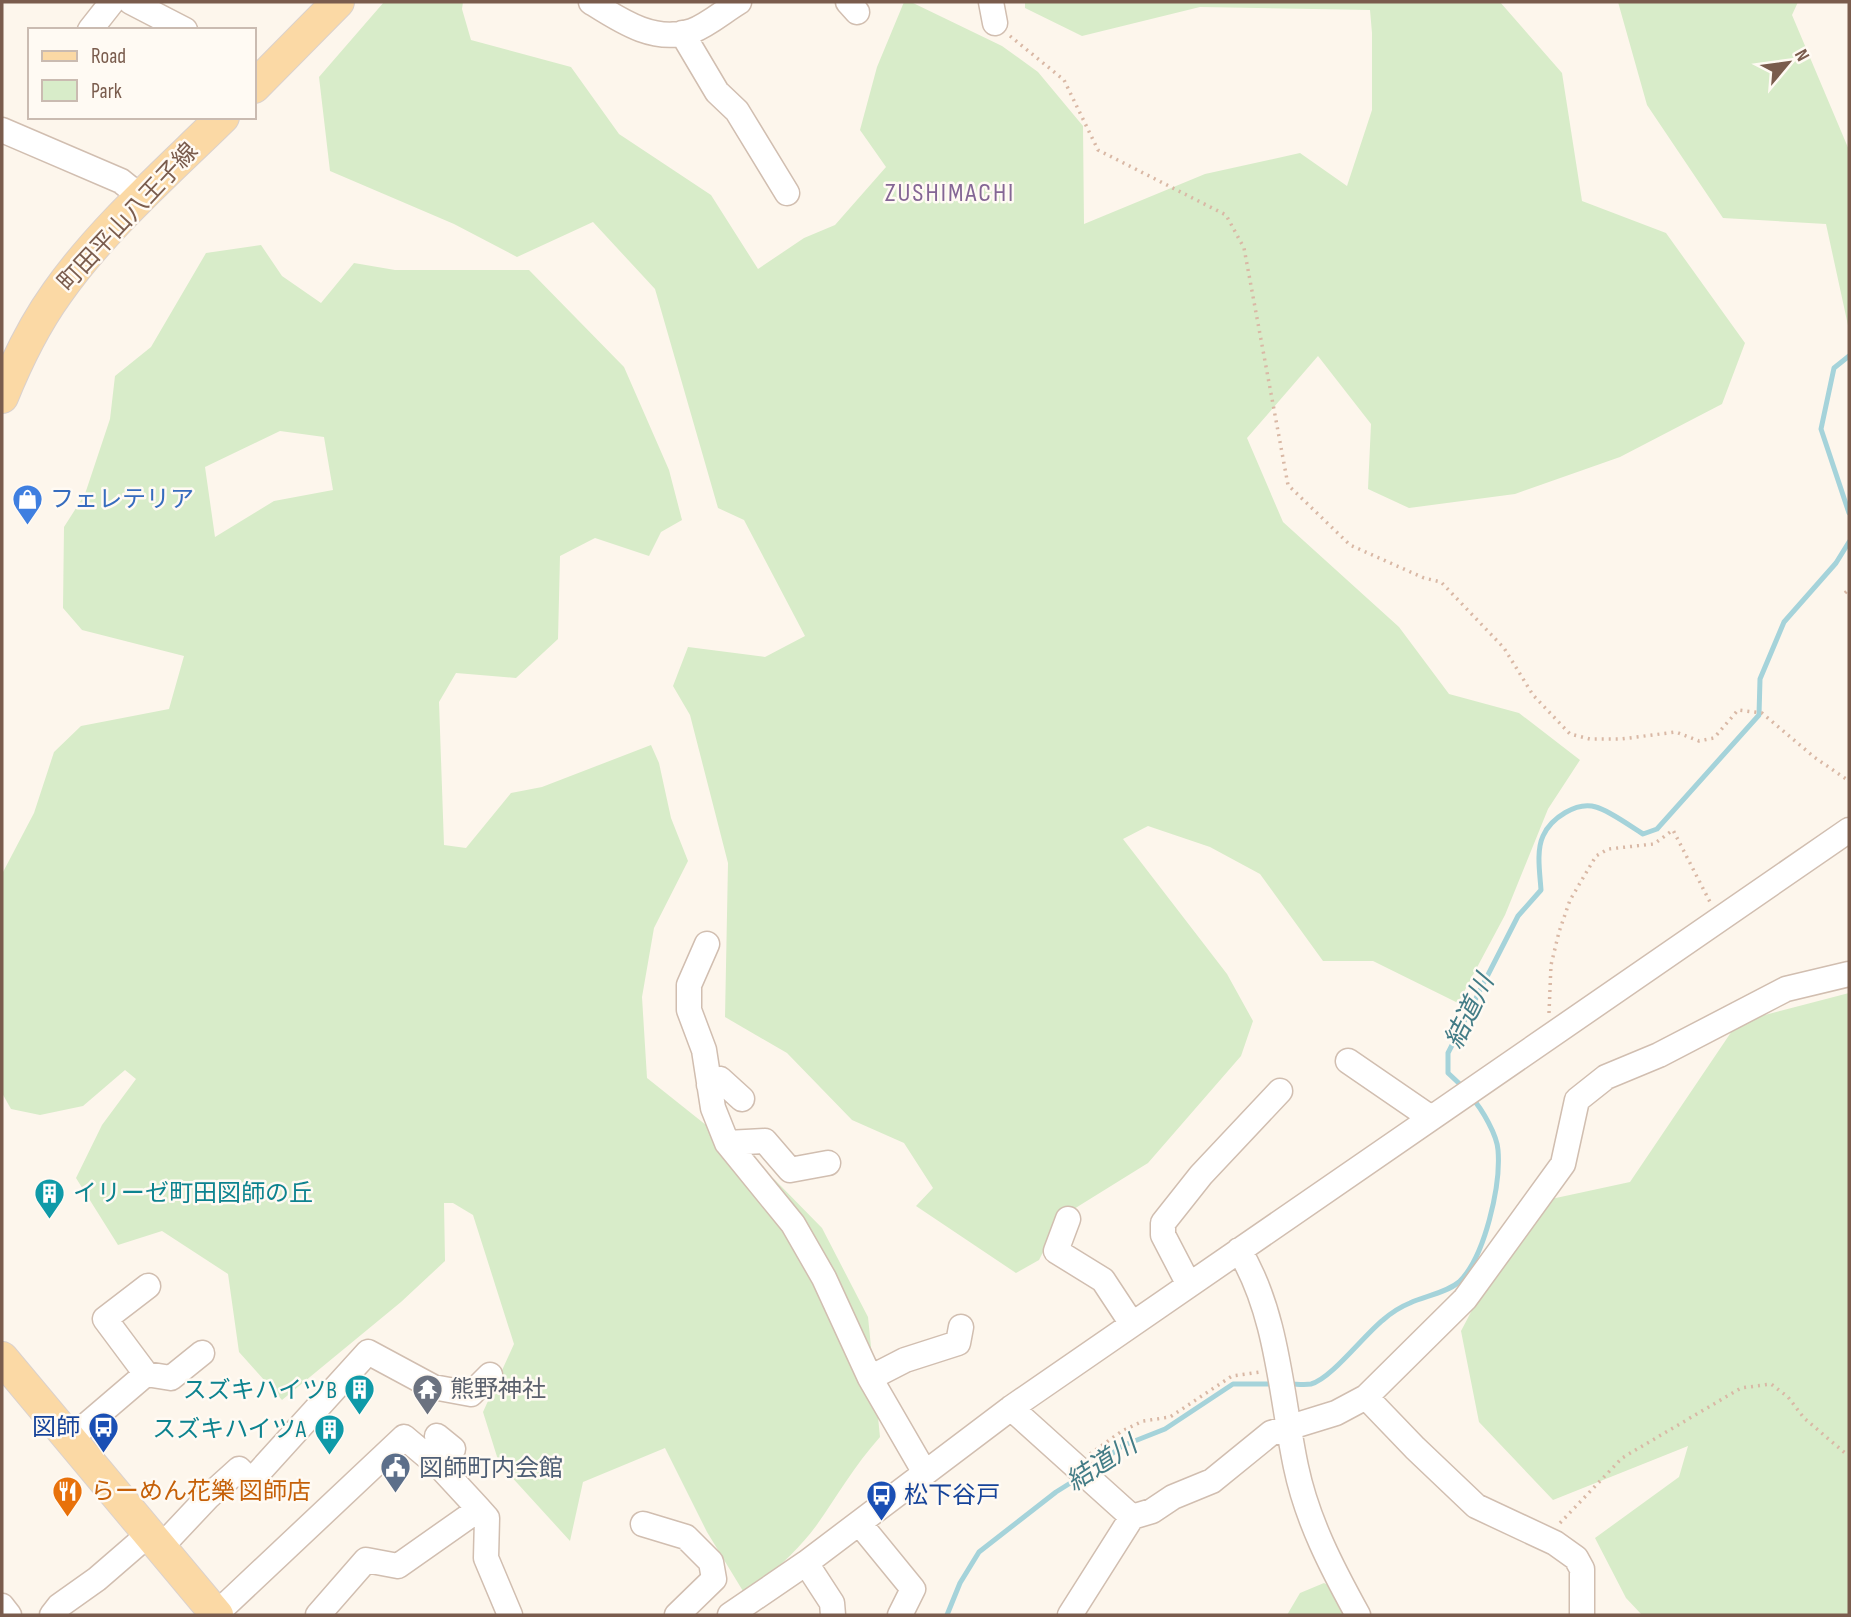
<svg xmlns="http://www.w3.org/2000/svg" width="1851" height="1617" font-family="'Sofia Sans Condensed','Noto Sans JP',sans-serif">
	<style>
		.green { fill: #d8ecc9; fill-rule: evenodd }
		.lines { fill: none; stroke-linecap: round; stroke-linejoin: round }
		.stream { stroke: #a5d3da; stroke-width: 5 }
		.minor-casing { stroke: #d1beb0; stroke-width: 27 }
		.major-casing { stroke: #dad1cd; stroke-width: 34 }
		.path { stroke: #d9b8a5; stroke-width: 3.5; stroke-dasharray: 2 5; stroke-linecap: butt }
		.minor { stroke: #fff; stroke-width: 24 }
		.major { stroke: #fbd9a5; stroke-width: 32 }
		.labels { text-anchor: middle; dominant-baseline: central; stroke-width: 5; stroke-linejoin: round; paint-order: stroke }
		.street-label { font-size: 24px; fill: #7a5c4d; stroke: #fffaf3 }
		.shop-label { font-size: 24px; fill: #366cbe; stroke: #fffaf3; text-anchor: start }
		.culture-label { font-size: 24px; fill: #0d838f; stroke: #fffaf3; text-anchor: end }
		.worship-label { font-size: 24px; fill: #5b616d; stroke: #fffaf3; text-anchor: start }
		.transit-label { font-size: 24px; fill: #164399; stroke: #fffaf3; text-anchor: end }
		.service-label { font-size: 24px; fill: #4e5e75; stroke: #fffaf3; text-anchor: start }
		.food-label { font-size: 24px; fill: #c56008; stroke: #fffaf3; text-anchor: start }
		.neighbourhood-label { font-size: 26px; letter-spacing: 2px; fill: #846695; stroke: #fffaf3 }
		.water-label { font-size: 26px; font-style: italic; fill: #437c86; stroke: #fffaf3 }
	</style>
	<rect width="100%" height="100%" fill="#fdf6ec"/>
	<!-- green -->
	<path class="green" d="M384,2H463L462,9L471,40L571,67L619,134L711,195L758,269L804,238L835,225L886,167L860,130L877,67L904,2H911L1002,46L1038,72L1083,126L1084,224L1205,174L1300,153L1347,186L1372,110V33L1370,10L1200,7L1082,36L1025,8V2H1500L1562,73L1582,201L1666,233L1745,343L1722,404L1620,457L1515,494L1409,508L1368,489L1371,424L1318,356L1247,438L1283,522L1399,627L1449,694L1519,713L1580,760L1548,809L1505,915L1458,1003L1373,961H1323L1260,874L1210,847L1148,826L1123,839L1227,974L1253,1021L1241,1056L1148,1163L1061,1217L1039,1260L1016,1273L916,1206L933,1188L904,1143L852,1120L787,1053L725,1017L728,863L690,715L673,686L688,647L765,657L805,636L744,520L718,508L655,289L593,222L517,257L454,224L330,171L319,77Z
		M1618,2H1798L1792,15L1849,150V330L1826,224L1723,218L1647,105Z
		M261,245L282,276L321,303L354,263L395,270H529L624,367L669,470L682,520L661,532L649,556L595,538L560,556L558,639L516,678L456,673L439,702L444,845L466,848L511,793L542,787L651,745L659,763L671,818L688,861L654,928L642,997L647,1078L775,1180L822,1228L868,1317L880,1437C854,1466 838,1495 816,1526C797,1552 770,1574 746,1596L707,1532L665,1448L583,1482L570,1541L499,1463L483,1412L514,1344L473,1215L453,1203H444L445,1261L401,1302L282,1400L239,1352L228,1274L162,1231L118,1245L76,1178L102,1125L136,1079L125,1070L83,1106L40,1115L11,1109L2,1093V874L34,813L54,752L81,726L169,709L184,656L82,630L63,608L64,527L85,494L110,419L115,376L151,347L206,253ZM280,431L324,437L333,490L274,501L215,537L205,467Z
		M1849,993V1615H1642L1626,1598L1595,1538L1679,1477L1688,1446L1553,1500L1479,1422L1461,1331L1528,1204L1630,1182L1738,1022Z
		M1324,1583L1351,1597L1360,1615H1287L1300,1593Z"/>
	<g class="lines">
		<!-- stream -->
		<path class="stream" d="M1849,356L1834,368L1821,429L1849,513
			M1464,1088L1448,1073V1053L1518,916L1541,890C1540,874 1536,851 1543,836C1551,818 1577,801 1596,807C1610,811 1630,826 1643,834L1657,829L1759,715L1760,679L1784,622L1836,563L1849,542
			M1289,1384C1296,1384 1305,1385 1311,1384C1331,1379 1364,1335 1383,1320C1391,1313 1400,1307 1410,1303C1425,1296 1446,1293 1459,1282C1485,1257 1501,1185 1498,1150C1497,1135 1482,1109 1472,1098
			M1091,1470L1122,1446L1165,1429L1233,1384H1276
			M947,1615L960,1583L979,1552L1056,1492L1080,1477"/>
		<defs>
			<path id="minor" d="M131,2L185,30
				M591,2C621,21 655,44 692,31C708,25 724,11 739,2
				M848,2L857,12
				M991,2L995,23
				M90,30L112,2
				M682,33L717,92L737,111L787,193
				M2,130L121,181L142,198
				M707,944L689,985V1010L704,1050L713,1108L727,1143L793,1224L824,1278L870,1378L925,1473
				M1348,1061L1431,1118
				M709,1085L720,1079L742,1099
				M727,1143L765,1141L790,1170L828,1163
				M1068,1219L1056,1251L1103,1280L1132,1324
				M1239,1250C1278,1314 1281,1396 1296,1467C1307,1520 1332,1568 1358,1615
				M1189,1285L1163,1235V1223L1201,1175L1280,1091
				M146,1374L171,1378L202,1353
				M870,1378L905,1360L958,1343L961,1327
				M1366,1397L1415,1448L1476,1506L1555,1543L1576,1558L1582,1569V1615
				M1011,1408L1132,1517L1070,1615
				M437,1436L453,1449L437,1465
				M70,1439L146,1374L105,1319L148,1286
				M1132,1517L1152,1511L1173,1497L1212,1481L1271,1433L1336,1413L1366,1397L1465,1299L1563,1164L1577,1100L1606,1077L1659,1055L1786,989L1849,974
				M859,1523L913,1589L900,1615
				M643,1524L686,1537L711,1562L714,1579L677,1615
				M160,1548L208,1497L239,1469L251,1481L368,1352L433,1387L471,1394L490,1375
				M806,1563L832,1603L833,1615
				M2,1606L9,1615
				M216,1614L404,1437L442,1469L479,1509
				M52,1615L59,1606L97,1579L149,1534
				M318,1615L366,1560L398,1566L479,1509L487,1518L486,1558L510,1615
				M730,1615L806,1563L1011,1408L1849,830"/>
			<path id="major" d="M254,87L338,2
				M2,397C17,360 34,325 57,293C101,230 168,171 223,117
				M2,1358L217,1615"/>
		</defs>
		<!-- minor casing -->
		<use href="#minor" class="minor-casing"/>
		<!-- major casing -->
		<use href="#major" class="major-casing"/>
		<!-- path -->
		<path class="path" d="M1010,36L1064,80L1098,150L1226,215L1244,248L1288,485L1350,545L1424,578L1441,582L1504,648L1533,695L1570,734L1590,739H1621L1676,732L1699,741L1714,738L1738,710L1762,713L1814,757L1849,781
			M1845,593L1849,589
			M1549,1013L1551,965L1559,932L1570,900L1596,856L1608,849L1654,844L1673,830L1710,902
			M1090,1454L1122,1431L1143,1421L1170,1417L1232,1376L1260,1372
			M1560,1523L1622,1458L1741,1388L1771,1384L1788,1397L1804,1418L1845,1453L1849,1455"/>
		<!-- minor -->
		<use href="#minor" class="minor"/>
		<!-- major -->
		<use href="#major" class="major"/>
	</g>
	<!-- icons -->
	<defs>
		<symbol id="shop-pin" viewBox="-11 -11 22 30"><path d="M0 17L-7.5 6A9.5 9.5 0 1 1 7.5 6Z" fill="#3f7fe0" stroke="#fffaf3"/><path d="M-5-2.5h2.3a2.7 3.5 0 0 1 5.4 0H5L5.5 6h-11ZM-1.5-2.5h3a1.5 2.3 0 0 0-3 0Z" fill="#fff"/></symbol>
		<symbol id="building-pin" viewBox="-11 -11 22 30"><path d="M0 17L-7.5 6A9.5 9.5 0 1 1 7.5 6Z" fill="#0f9aa8" stroke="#fffaf3"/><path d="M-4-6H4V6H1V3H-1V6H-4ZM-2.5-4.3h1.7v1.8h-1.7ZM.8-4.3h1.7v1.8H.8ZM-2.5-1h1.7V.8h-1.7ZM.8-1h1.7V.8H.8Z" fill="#fff"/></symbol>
		<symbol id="temple-pin" viewBox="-11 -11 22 30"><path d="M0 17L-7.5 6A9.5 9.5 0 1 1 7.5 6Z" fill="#6b7280" stroke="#fffaf3"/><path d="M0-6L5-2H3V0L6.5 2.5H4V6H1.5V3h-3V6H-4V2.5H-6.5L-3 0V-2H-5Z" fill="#fff"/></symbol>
		<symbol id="bus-pin" viewBox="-11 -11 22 30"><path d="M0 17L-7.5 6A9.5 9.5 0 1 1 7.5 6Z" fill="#1a4fb4" stroke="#fffaf3"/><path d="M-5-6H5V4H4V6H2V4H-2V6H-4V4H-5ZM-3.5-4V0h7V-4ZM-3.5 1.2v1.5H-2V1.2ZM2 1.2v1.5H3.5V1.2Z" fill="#fff"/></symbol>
		<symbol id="civic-pin" viewBox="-11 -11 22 30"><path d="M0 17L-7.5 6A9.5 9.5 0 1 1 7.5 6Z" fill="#5c6f8a" stroke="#fffaf3"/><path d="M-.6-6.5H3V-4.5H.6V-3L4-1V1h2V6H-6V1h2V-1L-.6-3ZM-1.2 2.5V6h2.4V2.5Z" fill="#fff"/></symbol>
		<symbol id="restaurant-pin" viewBox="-11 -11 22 30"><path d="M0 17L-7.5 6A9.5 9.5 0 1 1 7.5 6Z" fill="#e8710a" stroke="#fffaf3"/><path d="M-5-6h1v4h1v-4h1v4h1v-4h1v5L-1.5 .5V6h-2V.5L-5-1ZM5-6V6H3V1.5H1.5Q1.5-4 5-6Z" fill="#fff"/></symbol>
	</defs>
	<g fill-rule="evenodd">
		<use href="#shop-pin" x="10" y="482" width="35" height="47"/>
		<use href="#building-pin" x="32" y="1176" width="35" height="47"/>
		<use href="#temple-pin" x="410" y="1372" width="35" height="47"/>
		<use href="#building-pin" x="342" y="1372" width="35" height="47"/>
		<use href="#bus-pin" x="86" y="1410" width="35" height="47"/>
		<use href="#building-pin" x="312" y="1412" width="35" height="47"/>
		<use href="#civic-pin" x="378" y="1450" width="35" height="47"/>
		<use href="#restaurant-pin" x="50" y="1474" width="35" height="47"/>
		<use href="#bus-pin" x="864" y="1478" width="35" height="47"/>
	</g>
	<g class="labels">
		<!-- street labels -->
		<g class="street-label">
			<text transform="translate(128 217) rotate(-47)">町田平山八王子線</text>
		</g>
		<!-- shop labels -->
		<g class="shop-label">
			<text x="50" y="499">フェレテリア</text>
		</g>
		<!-- culture labels -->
		<g class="culture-label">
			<text x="73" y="1193" text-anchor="start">イリーゼ町田図師の丘</text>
			<text x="337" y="1390">スズキハイツB</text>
			<text x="306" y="1429">スズキハイツA</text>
		</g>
		<!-- worship labels -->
		<g class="worship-label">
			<text x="450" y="1389">熊野神社</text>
		</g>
		<!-- transit labels -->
		<g class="transit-label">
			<text x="80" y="1427">図師</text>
			<text x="904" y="1495" text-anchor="start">松下谷戸</text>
		</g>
		<!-- service labels -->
		<g class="service-label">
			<text x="419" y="1468">図師町内会館</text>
		</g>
		<!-- food labels -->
		<g class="food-label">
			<text x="91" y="1491">らーめん花樂 図師店</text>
		</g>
		<!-- neighbourhood labels -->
		<g class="neighbourhood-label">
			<text x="950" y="193">ZUSHIMACHI</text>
		</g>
		<!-- water labels -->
		<g class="water-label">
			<text transform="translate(1470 1012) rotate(-64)">結道川</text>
			<text transform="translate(1102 1464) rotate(-33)">結道川</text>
		</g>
	</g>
	<!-- border -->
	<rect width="1851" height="1617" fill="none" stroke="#7a5c4d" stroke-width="7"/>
	<!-- legend -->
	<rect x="28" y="28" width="228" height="91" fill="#fffaf3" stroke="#cabbb1" stroke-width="2"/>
	<rect x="42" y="51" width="35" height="10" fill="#fbd9a5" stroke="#cabbb1" stroke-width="2"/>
	<text x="91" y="63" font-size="21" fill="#7a5c4d">Road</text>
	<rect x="42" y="80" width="35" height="21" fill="#d8ecc9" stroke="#cabbb1" stroke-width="2"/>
	<text x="91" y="98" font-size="21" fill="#7a5c4d">Park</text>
	<!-- north arrow -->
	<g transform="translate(1788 63) rotate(61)" stroke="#fffaf3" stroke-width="5" paint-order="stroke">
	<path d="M0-5L12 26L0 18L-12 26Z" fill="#7a5c4d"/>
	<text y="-10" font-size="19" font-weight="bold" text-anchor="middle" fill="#7a5c4d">N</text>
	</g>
</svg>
